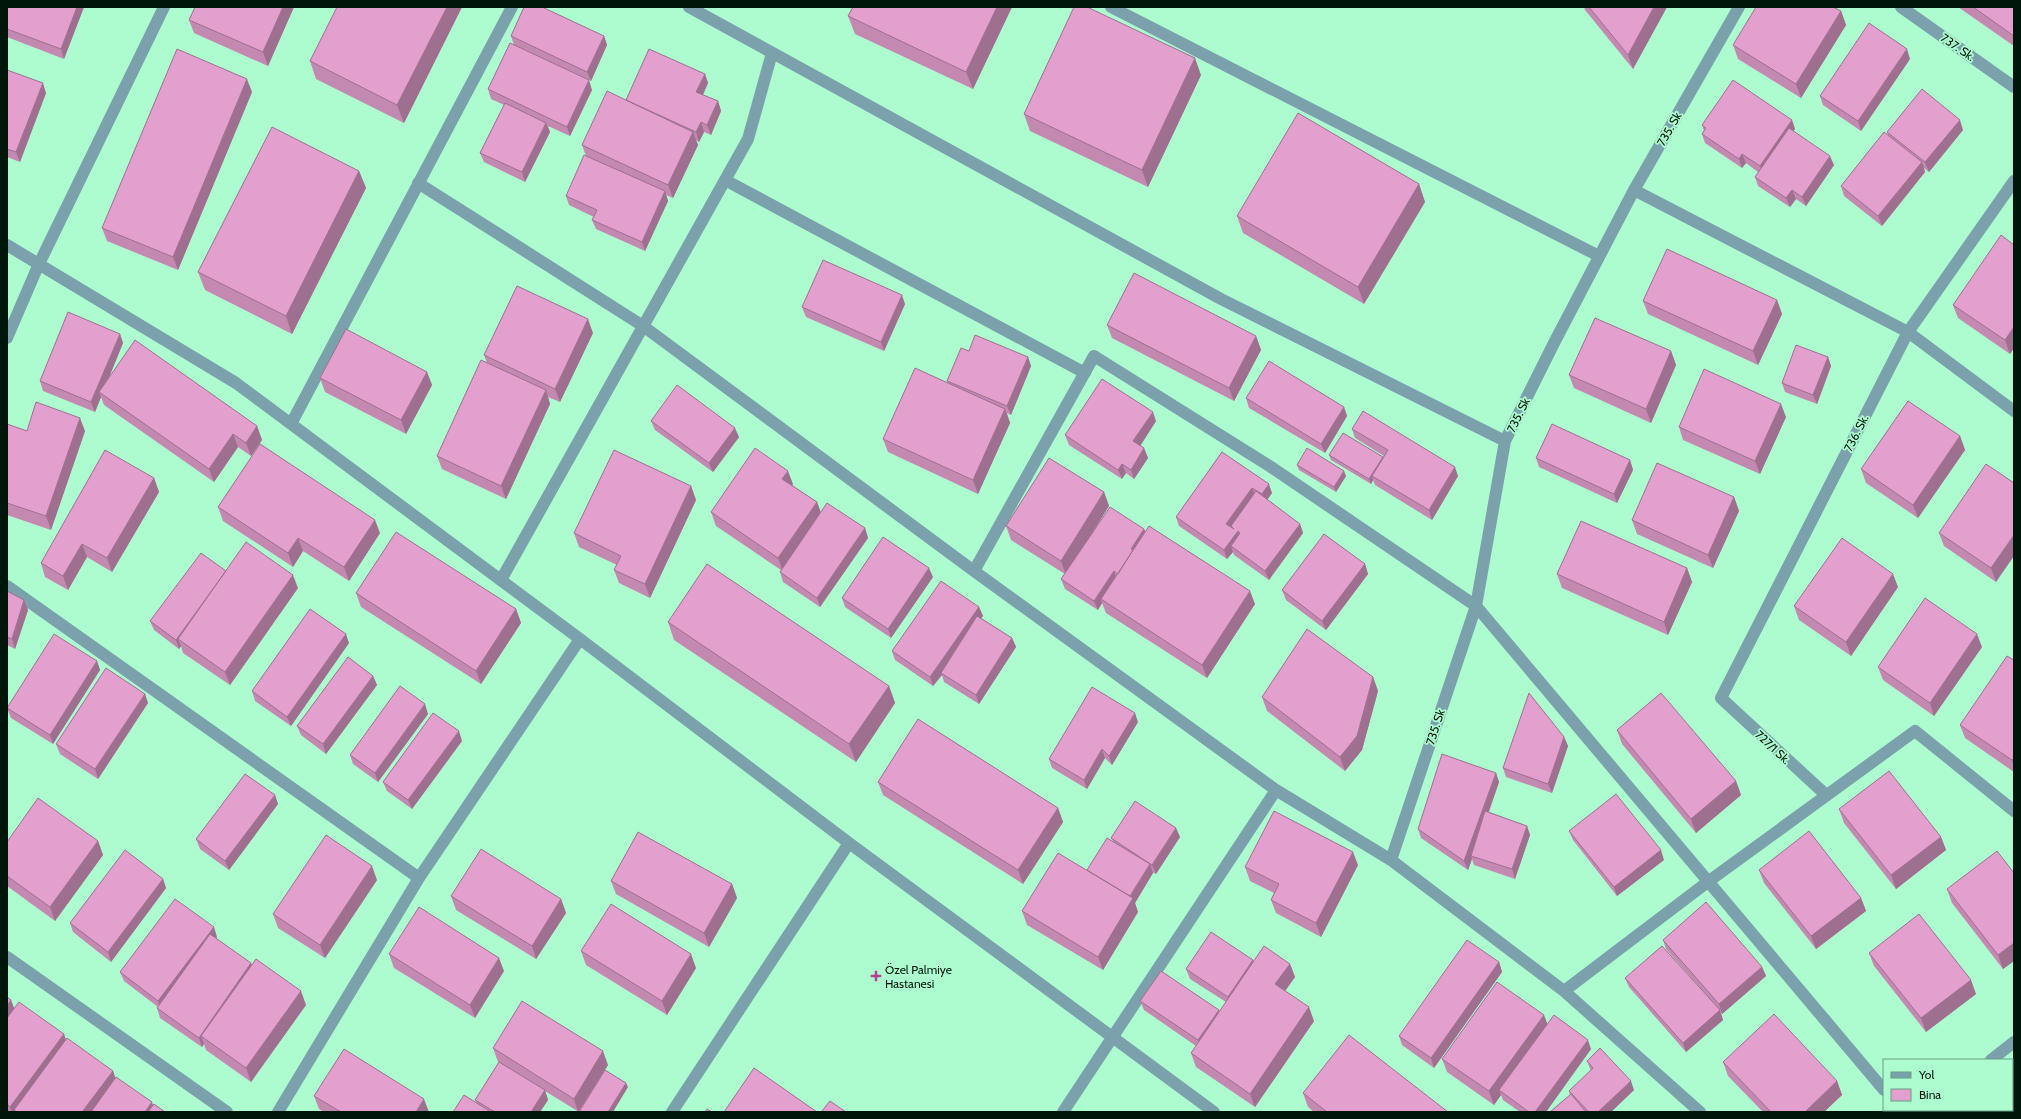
<svg xmlns="http://www.w3.org/2000/svg" width="2021" height="1119" font-family="Cabin,sans-serif">
	<style>
		.lines { fill: none; stroke-linecap: round; stroke-linejoin: round }
		.minor { stroke: #7ba1ad; stroke-width: 12 }
		.wall { fill: #c389b0 }
		.shaded-wall { fill: #9f6f90 }
		.building { fill: #e39fcd; stroke: #9f6f90 }
		.poi-dot { fill: #b43e95; stroke: #acfcd0; stroke-width: 1.5 }
		.labels { text-anchor: middle; dominant-baseline: central; stroke-width: 3.5; stroke-linejoin: round; paint-order: stroke }
		.street-label { font-size: 12px; fill: #00160a; stroke: #acfcd0 }
		.poi-label { font-size: 12px; fill: #00160a; stroke: #acfcd0; text-anchor: start }
	</style>
	<rect width="100%" height="100%" fill="#acfcd0"/>
	<g class="lines">
		<!-- minor -->
		<path class="minor" d="M689,7L1221,299L1505,441
			M1111,7L1599,256
			M1901,7L2014,87
			M725,180L1085,373
			M418,183L643,326L974,571L1276,790L1391,860L1564,991L1700,1112
			M1634,190L1908,332L2014,411
			M7,245L236,383L580,639L849,843L1214,1112
			M7,338L38,266L164,7
			M291,424L512,7
			M974,571L1094,356L1271,467L1476,606L1884,1090
			M501,580L748,139L772,53
			M7,586L419,878
			M1826,795L1721,698L1908,332L2014,181
			M1391,860L1476,606L1505,441L1554,343L1634,190L1739,7
			M7,957L227,1112
			M1564,991L1709,881L1915,731L2014,811
			M1991,1060L2014,1042
			M1901,1110L1903,1112
			M278,1112L419,878L580,639
			M672,1112L849,843
			M1063,1112L1276,790
			M1925,1112L1927,1110"/>
	</g>
	<!-- wall -->
	<path class="wall" d="M84,7L64,59L7,37V9Z
		M195,7H294L268,66L194,33L189,20Z
		M462,7L404,123L316,79L310,61Z
		M853,7H1012L973,89L855,34L848,16Z
		M1584,7H1667L1633,69L1585,10Z
		M1958,7H2014V46Z
		M1841,11L1846,25L1801,98L1738,59L1733,45Z
		M511,36H604L607,45L591,81L566,69L592,90L570,136L548,126L550,132L525,182L484,162L480,153L504,105L491,99L488,89L514,45Z
		M1910,59L1861,131L1823,105L1820,96Z
		M7,70L46,93L20,162L7,157Z
		M705,74L708,83L703,95L718,101L721,111L711,135L704,132L699,142L696,140L698,145L673,198L666,195L668,201L645,251L596,229L592,220L594,217L569,205L566,196L586,156L582,145L626,100Z
		M1201,75L1148,187L1030,131L1024,114Z
		M252,92L178,270L107,241L102,228Z
		M1792,120L1795,129L1793,131L1834,165L1806,206L1796,199L1790,207L1758,186L1755,177L1758,172L1746,163L1742,168L1705,143L1702,134L1704,131L1702,125Z
		M1963,130L1929,172L1924,168L1925,172L1882,226L1844,196L1841,186L1888,136L1887,132Z
		M359,171L366,188L292,334L205,290L198,272Z
		M1419,184L1425,202L1364,304L1243,233L1237,216Z
		M2014,245V348L2010,354L1958,318L1953,305Z
		M1777,300L1782,314L1758,365L1648,314L1643,301Z
		M905,304L884,351L806,317L802,307Z
		M1107,325L1256,336L1261,350L1234,401L1112,338Z
		M593,333L560,402L548,397L550,404L506,499L442,469L437,456L487,363L484,355Z
		M120,334L123,343L109,378L257,426L262,440L251,456L238,447L214,482L104,405L101,397L95,412L43,391L40,381Z
		M1671,351L1676,365L1651,423L1574,388L1569,375Z
		M1028,357L1031,366L1011,415L1007,413L1010,423L978,494L888,452L883,439L948,383L947,381Z
		M1828,357L1831,366L1817,404L1785,392L1782,383Z
		M427,372L432,385L406,434L325,392L320,378Z
		M1246,398L1344,407L1347,416L1325,453L1249,408Z
		M1786,417L1760,474L1683,440L1679,427Z
		M651,421L739,437L713,472L655,430Z
		M1156,421L1140,446L1144,448L1148,458L1134,479L1126,473L1122,479L1069,445L1065,435Z
		M7,424L27,431H85L51,530L7,515Z
		M1352,429L1458,476L1432,520L1375,485L1373,480L1371,484L1331,460L1329,455L1383,457V458L1384,456L1355,438Z
		M1960,436L1965,450L1918,518L1866,483L1861,469Z
		M1222,452L1272,493L1267,500L1300,524L1303,533L1269,580L1234,555L1233,552L1227,559L1179,526L1176,517Z
		M1536,458L1630,460L1633,470L1617,503L1539,467Z
		M1297,465L1346,476L1336,492L1299,470Z
		M154,478L159,492L112,572L87,557L68,590L45,577L41,563Z
		M2014,483L1996,582L1944,546L1939,533Z
		M793,484L792,485L817,502L821,513L865,528L868,538L820,607L783,582L780,572L781,570L716,526L711,512Z
		M691,486L696,500L650,598L619,583L614,570L617,565L579,547L574,533Z
		M1104,492L1109,506L1088,539L1144,529L1145,531L1255,604L1207,678L1106,613L1102,603L1098,610L1065,589L1061,579L1065,574L1011,540L1006,526Z
		M1734,497L1739,511L1713,568L1637,534L1632,520Z
		M218,507L380,533L349,581L303,551L293,567L223,521Z
		M1365,564L1368,574L1326,630L1286,600L1282,590Z
		M1687,568L1692,582L1668,635L1562,588L1557,574Z
		M226,571L298,588L230,685L183,653L181,646L179,649L154,630L150,621Z
		M933,577L891,638L845,607L842,598Z
		M1898,587L1851,656L1799,620L1794,606Z
		M7,591L24,600L28,610L15,649L7,645Z
		M356,593L516,609L521,623L481,684L361,607Z
		M979,607L983,616L981,618L1012,638L1016,647L979,704L944,682L942,675L933,686L895,660L892,651Z
		M668,622L889,686L895,703L856,762L674,640Z
		M349,643L291,726L255,701L252,691Z
		M1982,647L1934,716L1883,680L1878,667Z
		M2014,660V772L1965,738L1960,725Z
		M97,661L100,670L53,744L11,718L7,708Z
		M373,676L377,685L326,754L301,735L297,726Z
		M1373,677L1378,691L1362,750L1345,771L1267,711L1262,697Z
		M145,694L148,703L98,779L60,754L56,744Z
		M428,714L378,782L353,764L350,755Z
		M1138,722L1112,765L1105,758L1087,789L1052,768L1049,759Z
		M1617,730L1736,781L1741,795L1696,833L1622,744Z
		M1564,737L1568,746L1552,793L1506,777L1503,768Z
		M462,741L412,809L387,791L383,782Z
		M1496,773L1499,782L1489,812L1527,826L1530,835L1515,879L1474,865L1472,859L1468,870L1421,838L1418,829Z
		M878,782L1058,808L1063,822L1023,884L883,795Z
		M275,795L278,804L229,870L200,849L196,839Z
		M1839,809L1941,837L1946,850L1896,889L1844,823Z
		M1176,828L1180,837L1156,874L1152,872L1153,873L1135,903L1138,912L1103,970L1027,925L1022,911L1087,870L1113,841L1111,838Z
		M1569,831L1664,860L1617,896L1573,840Z
		M98,841L103,855L55,921L7,886V842Z
		M1358,865L1321,937L1276,913L1271,900L1274,893L1250,881L1245,867Z
		M1759,870L1861,898L1866,911L1816,949L1764,883Z
		M2014,873V961L2003,969L1952,903L1947,889Z
		M163,879L166,888L111,962L73,932L70,923Z
		M377,880L325,958L278,928L273,914Z
		M611,881L732,884L737,898L709,947L616,894Z
		M451,896L561,899L566,913L536,959L456,910Z
		M217,937L216,938L306,1005L251,1082L206,1050L204,1044L202,1047L160,1018L157,1008L158,1007L124,981L120,972Z
		M1663,940L1762,967L1766,976L1722,1014L1720,1011L1723,1020L1686,1052L1629,987L1625,978L1710,999L1666,949Z
		M581,951L696,968L667,1015L586,965Z
		M1869,953L1976,994L1926,1032L1874,966Z
		M389,954L504,971L475,1018L394,968Z
		M1253,960V962L1290,964L1295,977L1285,991L1314,1021L1255,1107L1196,1067L1191,1053L1196,1046L1144,1010L1140,1001L1220,1012L1226,1002L1190,979L1186,969Z
		M1499,962L1502,972L1434,1068L1402,1045L1399,1036Z
		M7,997L11,1000L14,1008L64,1034L66,1040L113,1071L115,1078L153,1105L165,1112H7Z
		M1547,1024L1591,1049L1546,1112H1520L1503,1100L1501,1095L1494,1105L1447,1072L1442,1059Z
		M493,1048L608,1065L579,1112L545,1091L548,1100L540,1112H453L477,1103L475,1100L499,1062H498Z
		M1587,1061L1634,1090L1611,1112H1550L1570,1095L1569,1091L1591,1071Z
		M1723,1062L1837,1081L1842,1095L1824,1112H1763L1728,1076Z
		M1303,1093L1448,1112H1314L1308,1107Z
		M314,1096L429,1112H324L319,1109Z"/>
	<!-- shaded-wall -->
	<path class="shaded-wall" d="M77,7H84L64,59L61,49Z
		M283,7H294L268,66L263,52Z
		M447,7H462L404,123L397,105Z
		M997,7H1012L973,89L966,72Z
		M1654,7H1667L1633,69L1628,55Z
		M1841,11L1846,25L1801,98L1796,84Z
		M604,36L607,45L591,81L587,72Z
		M1907,49L1910,59L1861,131L1858,121Z
		M1195,58L1201,75L1148,187L1142,170Z
		M705,74L708,83L700,101L696,92Z
		M247,79L252,92L178,270L173,257Z
		M589,80L592,90L570,136L567,127Z
		M43,83L46,93L20,162L16,152Z
		M718,101L721,111L711,135L707,125Z
		M1792,120L1795,129L1764,176L1760,166Z
		M1960,120L1963,130L1929,172L1925,162Z
		M701,122L704,132L699,142L696,132Z
		M546,123L550,132L525,182L522,172Z
		M693,132L698,145L673,198L668,185Z
		M1742,154L1746,163L1742,168L1739,159Z
		M1830,156L1834,165L1806,206L1802,197Z
		M1922,162L1925,172L1882,226L1878,216Z
		M359,171L366,188L292,334L286,316Z
		M1419,184L1425,202L1364,304L1358,287Z
		M1792,190L1796,199L1790,207L1786,198Z
		M665,191L668,201L645,251L642,242Z
		M902,295L905,304L884,351L881,342Z
		M1777,300L1782,314L1758,365L1753,351Z
		M588,319L593,333L560,402L555,389Z
		M2014,327V348L2010,354L2005,340Z
		M120,334L123,343L102,394L99,392L101,397L95,412L91,402Z
		M1256,336L1261,350L1234,401L1229,388Z
		M1671,351L1676,365L1651,423L1646,409Z
		M1028,357L1031,366L1011,415L1007,406Z
		M1828,357L1831,366L1817,404L1813,395Z
		M427,372L432,385L406,434L401,420Z
		M546,390L550,404L506,499L501,486Z
		M1781,404L1786,417L1760,474L1755,461Z
		M1344,407L1347,416L1325,453L1321,444Z
		M1005,409L1010,423L978,494L973,480Z
		M1153,412L1156,421L1137,451L1133,441Z
		M80,418L85,431L51,530L46,516Z
		M257,426L262,440L251,456L246,443Z
		M735,428L739,437L713,472L709,463Z
		M233,434L238,447L214,482L209,469Z
		M1960,436L1965,450L1918,518L1913,505Z
		M1144,448L1148,458L1134,479L1131,470Z
		M1383,457L1385,462L1372,476L1373,480L1371,484L1369,479Z
		M1630,460L1633,470L1617,503L1614,494Z
		M1122,464L1126,473L1122,479L1118,470Z
		M1455,467L1458,476L1432,520L1429,510Z
		M788,471L793,484L787,492L782,479Z
		M1344,471L1346,476L1336,492L1334,487Z
		M154,478L159,492L112,572L107,558Z
		M1269,484L1272,493L1265,503L1262,494Z
		M691,486L696,500L650,598L645,584Z
		M1252,488L1256,497L1231,526L1232,530L1226,524Z
		M1104,492L1109,506L1066,575L1061,561Z
		M1734,497L1739,511L1713,568L1708,555Z
		M817,502L822,516L783,572L778,558Z
		M375,520L380,533L349,581L344,567Z
		M1300,524L1303,533L1269,580L1265,571Z
		M865,528L868,538L820,607L817,598Z
		M1144,529L1148,539L1137,555L1131,549Z
		M1238,531L1241,540L1231,546L1233,552L1227,559L1224,550Z
		M2014,535V556L1996,582L1991,568Z
		M298,538L303,551L293,567L288,553Z
		M82,544L87,557L68,590L63,576Z
		M1365,564L1368,574L1326,630L1322,621Z
		M929,568L933,577L891,638L888,629Z
		M1687,568L1692,582L1668,635L1664,622Z
		M226,571L178,639L181,646L179,649L176,640Z
		M1114,571L1117,581L1101,599L1102,603L1098,610L1094,601Z
		M1893,574L1898,587L1851,656L1846,642Z
		M293,575L298,588L230,685L225,672Z
		M1250,591L1255,604L1207,678L1202,665Z
		M24,600L28,610L15,649L12,639Z
		M979,607L983,616L942,674L941,673L942,675L933,686L930,677Z
		M516,609L521,623L481,684L476,671Z
		M346,634L349,643L291,726L287,717Z
		M1977,634L1982,647L1934,716L1930,703Z
		M1012,638L1016,647L979,704L976,695Z
		M97,661L100,670L53,744L50,735Z
		M373,676L377,685L326,754L323,744Z
		M1373,677L1378,691L1362,750L1345,771L1340,757Z
		M889,686L895,703L856,762L849,744Z
		M145,694L148,703L98,779L95,769Z
		M425,704L428,714L378,782L375,773Z
		M1135,713L1138,722L1112,765L1109,756Z
		M459,731L462,741L412,809L408,800Z
		M1564,737L1568,746L1552,793L1548,784Z
		M1102,749L1105,758L1087,789L1084,780Z
		M2014,758V766L2012,760Z
		M1496,773L1499,782L1473,856H1471L1472,859L1468,870L1464,861Z
		M1736,781L1741,795L1696,833L1691,819Z
		M275,795L278,804L229,870L225,861Z
		M1058,808L1063,822L1023,884L1018,870Z
		M1527,826L1530,835L1515,879L1512,869Z
		M1176,828L1180,837L1156,874L1152,865Z
		M1941,837L1946,850L1896,889L1891,875Z
		M98,841L103,855L55,921L50,907Z
		M1661,850L1664,860L1617,896L1614,887Z
		M1353,852L1358,865L1321,937L1316,923Z
		M1150,864L1153,873L1135,903L1138,912L1103,970L1098,957L1130,897Z
		M372,866L377,880L325,958L320,945Z
		M163,879L166,888L111,962L108,952Z
		M732,884L737,898L709,947L704,933Z
		M1861,898L1866,911L1816,949L1811,936Z
		M561,899L566,913L536,959L532,946Z
		M214,927L217,937L162,1010L158,1001Z
		M2014,943V961L2003,969L1998,955Z
		M691,954L696,968L667,1015L662,1001Z
		M499,958L504,971L475,1018L470,1005Z
		M1253,960L1256,970L1232,1006L1228,997Z
		M1499,962L1502,972L1434,1068L1431,1058Z
		M251,963L255,973L201,1036L204,1044L202,1047L199,1038Z
		M1290,964L1295,977L1280,998L1275,984Z
		M1762,967L1766,976L1722,1014L1719,1004Z
		M1971,980L1976,994L1926,1032L1921,1018Z
		M301,991L306,1005L251,1082L246,1068Z
		M11,1000L16,1014L7,1026V1006Z
		M1309,1007L1314,1021L1255,1107L1250,1094Z
		M1219,1010L1222,1019L1201,1050L1198,1040Z
		M1720,1010L1723,1020L1686,1052L1683,1043Z
		M1544,1015L1549,1028L1499,1090L1501,1095L1494,1105L1489,1091Z
		M64,1034L68,1048L14,1110L15,1112H12L10,1107Z
		M1588,1040L1591,1049L1546,1112H1535Z
		M603,1051L608,1065L578,1112L574,1099Z
		M113,1071L118,1085L97,1112H82Z
		M1631,1081L1634,1090L1611,1112H1598Z
		M1837,1081L1842,1095L1824,1112H1805Z
		M626,1083L628,1087L613,1112H608Z
		M545,1090L548,1100L540,1112H531Z
		M424,1099L429,1112H416Z
		M152,1102L155,1112H145Z"/>
	<!-- building -->
	<path class="building" d="M8,7H77L61,49L7,29V9Z
		M195,7H283L263,52L189,20Z
		M337,7H447L397,105L310,61Z
		M524,7H542L604,36L587,72L511,36Z
		M853,7H997L966,72L848,16Z
		M1074,7H1087L1195,58L1142,170L1024,114Z
		M1589,7H1654L1628,55Z
		M1756,7H1833L1841,11L1796,84L1733,45Z
		M1973,7H2014V36Z
		M1869,23L1907,49L1858,121L1820,96Z
		M510,43L589,80L567,127L488,89Z
		M177,49L247,79L173,257L102,228Z
		M649,49L705,74L696,92L718,101L707,125L701,122L696,132L626,100Z
		M7,70L43,83L16,152L7,149Z
		M1733,80L1792,120L1760,166L1742,154L1739,159L1702,134L1706,128L1702,125Z
		M1922,89L1960,120L1925,162L1887,132Z
		M607,91L693,132L668,185L582,145Z
		M505,103L546,123L522,172L480,153Z
		M1298,113L1419,184L1358,287L1237,216Z
		M272,127L359,171L286,316L198,272Z
		M1789,128L1830,156L1802,197L1792,190L1786,198L1755,177Z
		M1884,132L1922,162L1878,216L1841,186Z
		M584,155L665,191L642,242L592,220L597,210L566,196Z
		M2001,235L2014,245V327L2005,340L1953,305Z
		M1667,249L1777,300L1753,351L1643,301Z
		M823,260L902,295L881,342L802,307Z
		M1134,273L1256,336L1229,388L1107,325Z
		M517,286L588,319L555,389L484,355Z
		M68,312L120,334L91,402L40,381Z
		M1595,318L1671,351L1646,409L1569,375Z
		M346,329L427,372L401,420L320,378Z
		M975,335L1028,357L1007,406L947,381L961,348L969,351Z
		M135,340L257,426L246,443L233,434L209,469L99,392Z
		M1796,345L1828,357L1813,395L1782,383Z
		M481,360L546,390L501,486L437,456Z
		M1269,361L1344,407L1321,444L1246,398Z
		M915,368L1005,409L973,480L883,439Z
		M1704,369L1781,404L1755,461L1679,427Z
		M1102,379L1153,412L1133,441L1144,448L1131,470L1122,464L1118,470L1065,435Z
		M677,385L735,428L709,463L651,421Z
		M1908,401L1960,436L1913,505L1861,469Z
		M36,402L80,418L46,516L7,503V424L27,431Z
		M1363,411L1455,467L1429,510L1372,476L1388,450L1352,429Z
		M1552,424L1630,460L1614,494L1536,458Z
		M1343,433L1383,457L1369,479L1329,455Z
		M260,444L375,520L344,567L298,538L288,553L218,507Z
		M755,448L788,471L782,479L817,502L778,558L711,512Z
		M1307,448L1344,471L1334,487L1297,465Z
		M105,450L154,478L107,558L82,544L63,576L41,563Z
		M614,450L691,486L645,584L614,570L621,556L574,533Z
		M1222,452L1269,484L1262,494L1252,488L1226,524L1234,529L1231,526L1256,491L1300,524L1265,571L1231,546L1240,533L1238,531L1224,550L1176,517Z
		M1049,458L1104,492L1061,561L1006,526Z
		M1657,463L1734,497L1708,555L1632,520Z
		M1986,464L2014,483V535L1991,568L1939,533Z
		M827,503L865,528L817,598L780,572Z
		M1110,507L1144,529L1131,549L1133,550L1118,574L1114,571L1094,601L1061,579Z
		M1581,521L1687,568L1664,622L1557,574Z
		M1149,526L1250,591L1202,665L1101,599Z
		M396,532L516,609L476,671L356,593Z
		M1324,534L1365,564L1322,621L1282,590Z
		M883,537L929,568L888,629L842,598Z
		M1842,538L1893,574L1846,642L1794,606Z
		M246,542L293,575L225,672L178,639Z
		M201,553L226,571L176,640L150,621Z
		M707,564L889,686L849,744L668,622Z
		M941,581L979,607L930,677L892,651Z
		M7,591L24,600L12,639L7,637Z
		M1925,598L1977,634L1930,703L1878,667Z
		M310,609L346,634L287,717L252,691Z
		M977,616L1012,638L976,695L941,673Z
		M1307,629L1373,677L1357,736L1340,757L1262,697Z
		M54,634L97,661L50,735L7,708Z
		M2007,656L2014,660V758L2012,760L1960,725Z
		M348,657L373,676L323,744L297,726Z
		M106,668L145,694L95,769L56,744Z
		M400,686L425,704L375,773L350,755Z
		M1092,687L1135,713L1109,756L1102,749L1084,780L1049,759Z
		M1529,693L1564,737L1548,784L1503,768Z
		M1661,693L1736,781L1691,819L1617,730Z
		M433,713L459,731L408,800L383,782Z
		M918,719L1058,808L1018,870L878,782Z
		M1442,754L1496,773L1464,861L1418,829Z
		M1889,771L1941,837L1891,875L1839,809Z
		M245,774L275,795L225,861L196,839Z
		M1616,794L1661,850L1614,887L1569,831Z
		M38,798L98,841L50,907L7,876V842Z
		M1135,801L1176,828L1152,865L1111,838Z
		M1274,811L1353,852L1316,923L1271,900L1279,884L1245,867Z
		M1485,811L1527,826L1512,869L1471,856Z
		M1809,831L1861,898L1811,936L1759,870Z
		M638,832L732,884L704,933L611,881Z
		M326,835L372,866L320,945L273,914Z
		M1107,838L1150,864L1130,896L1087,870Z
		M481,849L561,899L532,946L451,896Z
		M125,850L163,879L108,952L70,923Z
		M1997,851L2014,873V943L1998,955L1947,889Z
		M1058,853L1133,898L1098,957L1022,911Z
		M175,899L214,927L158,1001L120,972Z
		M1706,902L1762,967L1719,1004L1663,940Z
		M611,904L691,954L662,1001L581,951Z
		M419,907L499,958L470,1005L389,954Z
		M1919,914L1971,980L1921,1018L1869,953Z
		M1211,932L1253,960L1228,997L1186,969Z
		M210,934L251,963L199,1038L157,1008Z
		M1467,940L1499,962L1431,1058L1399,1036Z
		M1264,946L1290,964L1275,984L1309,1007L1250,1094L1191,1053Z
		M1662,946L1720,1010L1683,1043L1625,978Z
		M256,959L301,991L246,1068L201,1036Z
		M1161,971L1219,1010L1198,1040L1140,1001Z
		M1497,982L1544,1015L1489,1091L1442,1059Z
		M7,997L11,1000L7,1006Z
		M522,1001L603,1051L574,1099L493,1048Z
		M19,1002L64,1034L10,1107L7,1104V1018Z
		M1774,1014L1837,1081L1805,1112H1771L1723,1062Z
		M1554,1015L1588,1040L1535,1112H1529L1499,1090Z
		M1349,1035L1448,1112H1327L1303,1093Z
		M67,1038L113,1071L82,1112H17L14,1110Z
		M1600,1048L1631,1081L1598,1112H1589L1569,1091L1593,1068L1587,1061Z
		M344,1049L424,1099L416,1112H341L314,1096Z
		M499,1062L545,1090L531,1112H495L475,1100Z
		M754,1068L817,1112H724Z
		M605,1070L626,1083L608,1112H579Z
		M116,1077L152,1102L145,1112H91Z
		M2014,1085V1112H1979L1981,1110H2012V1086Z
		M1571,1094L1586,1112H1550Z
		M464,1095L491,1112H453Z
		M830,1101L846,1112H821Z
		M154,1104L165,1112H148Z
		M707,1109L712,1112H705Z"/>
	<!-- markers -->
	<path class="poi-dot" d="M874 970h4v4h4v4h-4v4h-4v-4h-4v-4h4z"/>
	<g class="labels">
		<!-- street labels -->
		<g class="street-label">
			<text transform="translate(1958 47) rotate(35)">737. Sk.</text>
			<text transform="translate(1669 129) rotate(-60)">735. Sk</text>
			<text transform="translate(1518 415) rotate(-64)">735. Sk</text>
			<text transform="translate(1856 433) rotate(-63)">736. Sk.</text>
			<text transform="translate(1435 727) rotate(-72)">735. Sk</text>
			<text transform="translate(1773 747) rotate(43)">727/1 Sk.</text>
		</g>
		<!-- poi labels -->
		<g class="poi-label">
			<text x="885" y="969">Özel Palmiye<tspan x="885" dy="14">Hastanesi</tspan></text>
		</g>
	</g>
	<!-- border -->
	<rect width="2021" height="1119" fill="none" stroke="#00160a" stroke-width="16"/>
	<!-- legend -->
	<rect x="1883" y="1059" width="130" height="52" fill="#acfcd0" stroke="#67a081"/>
	<rect x="1891" y="1072" width="20" height="6" fill="#7ba1ad" stroke="#67a081"/>
	<text x="1919" y="1079" font-size="12" fill="#00160a">Yol</text>
	<rect x="1891" y="1089" width="20" height="12" fill="#e39fcd" stroke="#67a081"/>
	<text x="1919" y="1099" font-size="12" fill="#00160a">Bina</text>
</svg>
